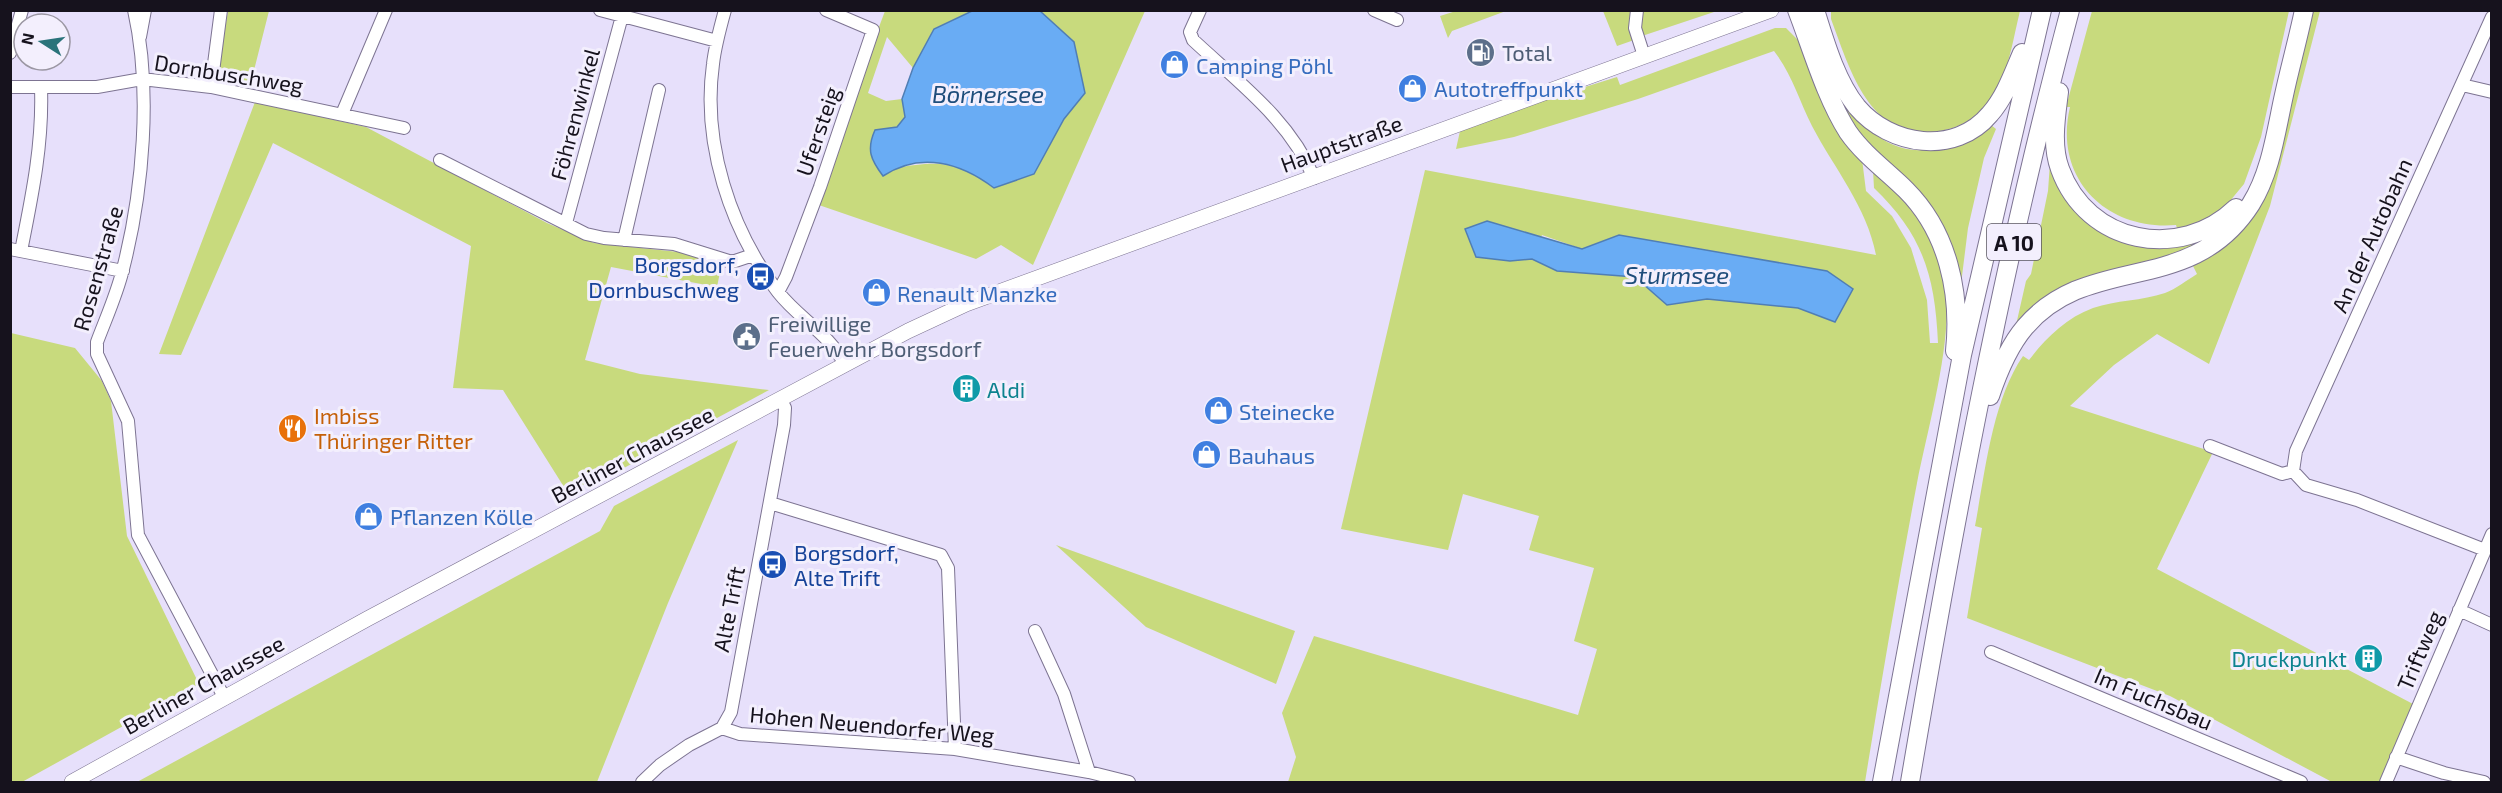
<svg xmlns="http://www.w3.org/2000/svg" width="2502" height="793" font-family="'Exo 2',sans-serif">
	<style>
		.green { fill: #c8da7d; fill-rule: evenodd }
		.water { fill: #69acf4; stroke: #507eb4; stroke-width: 1.5 }
		.lines { fill: none; stroke-linecap: round; stroke-linejoin: round }
		.minor-casing { stroke: #7d7492; stroke-width: 14 }
		.major-casing { stroke: #7d7492; stroke-width: 16 }
		.highway-casing { stroke: #7d7492; stroke-width: 20 }
		.minor { stroke: #fff; stroke-width: 12 }
		.major { stroke: #fff; stroke-width: 15 }
		.highway { stroke: #fff; stroke-width: 18 }
		.labels { text-anchor: middle; dominant-baseline: central; stroke-width: 6; stroke-linejoin: round; paint-order: stroke }
		.shield { fill: #f3effd; stroke: #585460; stroke-width: 1.5 }
		.shield-label { font-size: 21px; font-weight: bold; fill: #16121d }
		.service-label { font-size: 22px; fill: #4e5e75; stroke: #f3effd; text-anchor: start }
		.shop-label { font-size: 22px; fill: #366cbe; stroke: #f3effd; text-anchor: start }
		.street-label { font-size: 22px; fill: #16121d; stroke: #f3effd }
		.transit-label { font-size: 22px; fill: #164399; stroke: #f3effd; text-anchor: end }
		.culture-label { font-size: 22px; fill: #0d838f; stroke: #f3effd; text-anchor: start }
		.food-label { font-size: 22px; fill: #c56008; stroke: #f3effd; text-anchor: start }
		.water-label { font-size: 24px; font-style: italic; fill: #1e4d7b; stroke: #f3effd }
	</style>
	<rect width="100%" height="100%" fill="#e7e0fb"/>
	<!-- green -->
	<path class="green" d="M1831,10L2020,11C2014,35 2010,63 1999,86C1989,107 1972,123 1949,129C1872,149 1852,75 1831,19Z
		M228,11H269L251,82L217,77Z
		M885,11H972L934,29L913,68L887,37L868,93L886,101L902,99L905,117L897,127L895,168C939,161 957,160 994,188L1034,174L1064,119L1085,93L1074,42L1040,11H1145L1033,265L1001,245L976,259L813,203Z
		M1456,11V10L1506,11L1452,31L1448,38L1440,16Z
		M1603,11H1636L1637,39L1617,46Z
		M1638,11H1717L1639,37Z
		M2092,11H2289L2261,137L2244,184L2225,207L2213,216L2178,231L2176,225C2106,231 2053,178 2070,107H2066Z
		M2313,11H2320L2270,206L2209,364L2157,334L2114,365L2070,406L2213,452L2157,569L2413,704L2379,782H2332L2170,696L1967,618L1982,528L1975,526C1985,473 1992,401 2023,356L2029,360C2046,338 2066,318 2093,308C2116,300 2142,301 2165,293C2176,289 2187,280 2197,274L2193,266L2235,235Z
		M1775,28H1786L1799,41L1862,159L1866,191L1892,216L1911,248L1927,300L1930,343H1938C1935,276 1923,235 1874,188L1873,170C1912,206 1935,234 1945,287C1954,337 1927,431 1917,483C1898,583 1881,683 1865,782H1288L1296,757L1282,713L1314,636L1578,715L1597,649L1574,641L1594,568L1529,550L1539,516L1463,494L1448,550L1341,529L1425,170L1876,255C1867,207 1834,168 1812,126C1799,100 1792,74 1774,51L1638,99L1514,137L1456,149L1460,131L1505,112L1617,77L1620,85ZM1542,235L1582,249L1619,235L1827,271L1835,322L1799,308L1707,299L1667,305L1635,277L1557,271L1532,259Z
		M1836,91C1855,121 1890,157 1930,149C1950,145 1972,132 1991,125L1996,129L1984,158L1968,228L1961,284C1953,255 1947,227 1929,203C1912,179 1887,163 1867,142C1853,128 1845,108 1836,91Z
		M255,102L366,127L547,223L594,243L688,253L721,267L717,287L611,267L585,360L640,374L769,390L596,483L564,487L503,390L453,388L471,246L273,143L181,355L159,354Z
		M2050,163C2055,174 2059,187 2065,197C2085,230 2131,252 2169,248C2181,247 2193,243 2205,240C2135,277 2077,261 2016,325L2026,281L2031,274L2048,191Z
		M11,333L75,348L102,381L111,401L127,536L199,684L22,782H10Z
		M738,440L668,603L597,782H137L600,531L614,506Z
		M1056,545L1295,631L1276,684L1146,627Z"/>
	<!-- water -->
	<path class="water" d="M972,11H1040L1074,42L1085,93L1064,119L1034,174L994,188C961,163 921,151 883,176C871,160 866,150 875,130L897,127L905,117L902,99L913,68L934,29Z
		M1487,221L1582,249L1619,235L1827,271L1853,289L1835,322L1798,308L1707,299L1667,305L1635,277L1557,271L1532,259L1510,261L1476,257L1465,229Z"/>
	<g class="lines">
		<defs>
			<path id="minor" d="M134,10C152,90 143,191 123,269C117,294 106,318 97,342V354L128,421L138,535L224,697
				M600,10L717,41
				M725,10C720,28 715,46 713,64C702,143 730,229 778,292C799,319 830,334 845,365
				M1200,10L1190,32L1193,40C1238,82 1290,120 1314,178
				M1374,10L1397,20
				M1637,10L1635,28L1644,56
				M140,37L145,10
				M10,53L22,10
				M2462,85L2492,92
				M10,87H97L142,79L211,87L404,128
				M211,87L221,10
				M342,114L386,10
				M440,160L586,234L604,238L674,244L732,262L753,255
				M566,223L622,16
				M624,240L659,90
				M10,249L123,271
				M21,251C32,196 43,144 41,88
				M778,292L786,277L820,187L873,30L826,10
				M2210,446L2282,474L2293,471L2306,485L2357,500L2485,550
				M2293,471L2296,451L2492,17
				M770,503L941,555L948,568L955,749
				M2459,610L2492,625
				M1035,631L1064,694L1089,772
				M1991,652L2301,782
				M722,728L740,734L955,749L1089,772L1129,782
				M2396,757L2444,773L2484,782
				M642,782L660,765L689,745L722,728L731,712L784,425L785,408L781,400
				M2386,782L2492,534"/>
			<path id="major" d="M72,782L367,619L908,331L966,304L1771,10"/>
			<path id="highway" d="M1797,10C1812,49 1826,98 1848,132C1864,155 1887,171 1906,190C1948,232 1961,293 1955,351
				M1815,10C1825,42 1836,81 1857,107C1890,146 1955,156 1990,114C2005,97 2013,74 2022,53
				M2059,92C2056,117 2051,145 2060,169C2087,244 2180,262 2236,208
				M1990,396C1998,372 2008,347 2025,327C2090,251 2191,298 2251,204C2271,172 2276,131 2284,95C2290,67 2298,39 2304,10
				M1882,782L1962,355L2042,10
				M1910,782C1954,523 2002,264 2070,10"/>
		</defs>
		<!-- minor casing -->
		<use href="#minor" class="minor-casing"/>
		<!-- major casing -->
		<use href="#major" class="major-casing"/>
		<!-- highway casing -->
		<use href="#highway" class="highway-casing"/>
		<!-- minor -->
		<use href="#minor" class="minor"/>
		<!-- major -->
		<use href="#major" class="major"/>
		<!-- highway -->
		<use href="#highway" class="highway"/>
	</g>
	<!-- icons -->
	<defs>
		<symbol id="fuel-disc" viewBox="-11 -11 22 22"><circle r="9.5" fill="#5c6f8a" stroke="#f3effd"/><path d="M-5.5-6h7V0h2V4h1.3V-2.5L3-4.5l.8-.8L6-3V5H2.5V1h-1V6h-7ZM-4.2-4.7v3.2H.2V-4.7Z" fill="#fff"/></symbol>
		<symbol id="shop-disc" viewBox="-11 -11 22 22"><circle r="9.5" fill="#3f7fe0" stroke="#f3effd"/><path d="M-5-2.5h2.3a2.7 3.5 0 0 1 5.4 0H5L5.5 6h-11ZM-1.5-2.5h3a1.5 2.3 0 0 0-3 0Z" fill="#fff"/></symbol>
		<symbol id="bus-disc" viewBox="-11 -11 22 22"><circle r="9.5" fill="#1a4fb4" stroke="#f3effd"/><path d="M-5-6H5V4H4V6H2V4H-2V6H-4V4H-5ZM-3.5-4V0h7V-4ZM-3.5 1.2v1.5H-2V1.2ZM2 1.2v1.5H3.5V1.2Z" fill="#fff"/></symbol>
		<symbol id="civic-disc" viewBox="-11 -11 22 22"><circle r="9.5" fill="#5c6f8a" stroke="#f3effd"/><path d="M-.6-6.5H3V-4.5H.6V-3L4-1V1h2V6H-6V1h2V-1L-.6-3ZM-1.2 2.5V6h2.4V2.5Z" fill="#fff"/></symbol>
		<symbol id="building-disc" viewBox="-11 -11 22 22"><circle r="9.5" fill="#0f9aa8" stroke="#f3effd"/><path d="M-4-6H4V6H1V3H-1V6H-4ZM-2.5-4.3h1.7v1.8h-1.7ZM.8-4.3h1.7v1.8H.8ZM-2.5-1h1.7V.8h-1.7ZM.8-1h1.7V.8H.8Z" fill="#fff"/></symbol>
		<symbol id="restaurant-disc" viewBox="-11 -11 22 22"><circle r="9.5" fill="#e8710a" stroke="#f3effd"/><path d="M-5-6h1v4h1v-4h1v4h1v-4h1v5L-1.5 .5V6h-2V.5L-5-1ZM5-6V6H3V1.5H1.5Q1.5-4 5-6Z" fill="#fff"/></symbol>
	</defs>
	<g fill-rule="evenodd">
		<use href="#fuel-disc" x="1464" y="36" width="33" height="33"/>
		<use href="#shop-disc" x="1158" y="48" width="33" height="33"/>
		<use href="#shop-disc" x="1396" y="72" width="33" height="33"/>
		<use href="#bus-disc" x="744" y="260" width="33" height="33"/>
		<use href="#shop-disc" x="860" y="276" width="33" height="33"/>
		<use href="#civic-disc" x="730" y="320" width="33" height="33"/>
		<use href="#building-disc" x="950" y="372" width="33" height="33"/>
		<use href="#shop-disc" x="1202" y="394" width="33" height="33"/>
		<use href="#restaurant-disc" x="276" y="412" width="33" height="33"/>
		<use href="#shop-disc" x="1190" y="438" width="33" height="33"/>
		<use href="#shop-disc" x="352" y="500" width="33" height="33"/>
		<use href="#bus-disc" x="756" y="548" width="33" height="33"/>
		<use href="#building-disc" x="2352" y="642" width="33" height="33"/>
	</g>
	<g class="labels">
		<!-- shield labels -->
		<rect class="shield" x="1987" y="224" width="54" height="36" rx="4.5"/>
		<g class="shield-label">
			<text x="2014" y="242">A 10</text>
		</g>
		<!-- service labels -->
		<g class="service-label">
			<text x="1502" y="52">Total</text>
			<text x="768" y="323">Freiwillige<tspan x="768" dy="25">Feuerwehr Borgsdorf</tspan></text>
		</g>
		<!-- shop labels -->
		<g class="shop-label">
			<text x="1196" y="65">Camping Pöhl</text>
			<text x="1434" y="88">Autotreffpunkt</text>
			<text x="897" y="293">Renault Manzke</text>
			<text x="1239" y="411">Steinecke</text>
			<text x="1228" y="455">Bauhaus</text>
			<text x="390" y="516">Pflanzen Kölle</text>
		</g>
		<!-- street labels -->
		<g class="street-label">
			<text transform="translate(229 73) rotate(9)">Dornbuschweg</text>
			<text transform="translate(574 114) rotate(-75)">Föhrenwinkel</text>
			<text transform="translate(817 131) rotate(-71)">Ufersteig</text>
			<text transform="translate(1341 143) rotate(-20)">Hauptstraße</text>
			<text transform="translate(2371 235) rotate(-66)">An der Autobahn</text>
			<text transform="translate(97 268) rotate(-74)">Rosenstraße</text>
			<text transform="translate(632 454) rotate(-28)">Berliner Chaussee</text>
			<text transform="translate(728 609) rotate(-79)">Alte Trift</text>
			<text transform="translate(2419 650) rotate(-67)">Triftweg</text>
			<text transform="translate(203 684) rotate(-29)">Berliner Chaussee</text>
			<text transform="translate(2154 698) rotate(23)">Im Fuchsbau</text>
			<text transform="translate(872 724) rotate(5)">Hohen Neuendorfer Weg</text>
		</g>
		<!-- transit labels -->
		<g class="transit-label">
			<text x="739" y="264">Borgsdorf,<tspan x="739" dy="25">Dornbuschweg</tspan></text>
			<text x="794" y="552" text-anchor="start">Borgsdorf,<tspan x="794" dy="25">Alte Trift</tspan></text>
		</g>
		<!-- culture labels -->
		<g class="culture-label">
			<text x="987" y="389">Aldi</text>
			<text x="2347" y="658" text-anchor="end">Druckpunkt</text>
		</g>
		<!-- food labels -->
		<g class="food-label">
			<text x="314" y="415">Imbiss<tspan x="314" dy="25">Thüringer Ritter</tspan></text>
		</g>
		<!-- water labels -->
		<g class="water-label">
			<text x="988" y="93">Börnersee</text>
			<text x="1677" y="274">Sturmsee</text>
		</g>
	</g>
	<!-- border -->
	<rect width="2502" height="793" fill="none" stroke="#16121d" stroke-width="24"/>
	<!-- north arrow -->
	<g transform="translate(42 42) rotate(282)"><circle r="28" fill="#f3effd" stroke="#9b97a3" stroke-width="1.5"/>
	<path d="M0-4.5L10 22L0 15L-10 22Z" fill="#2a737a"/>
	<text y="-9" font-size="16" font-weight="bold" text-anchor="middle" fill="#16121d">N</text>
	</g>
</svg>
